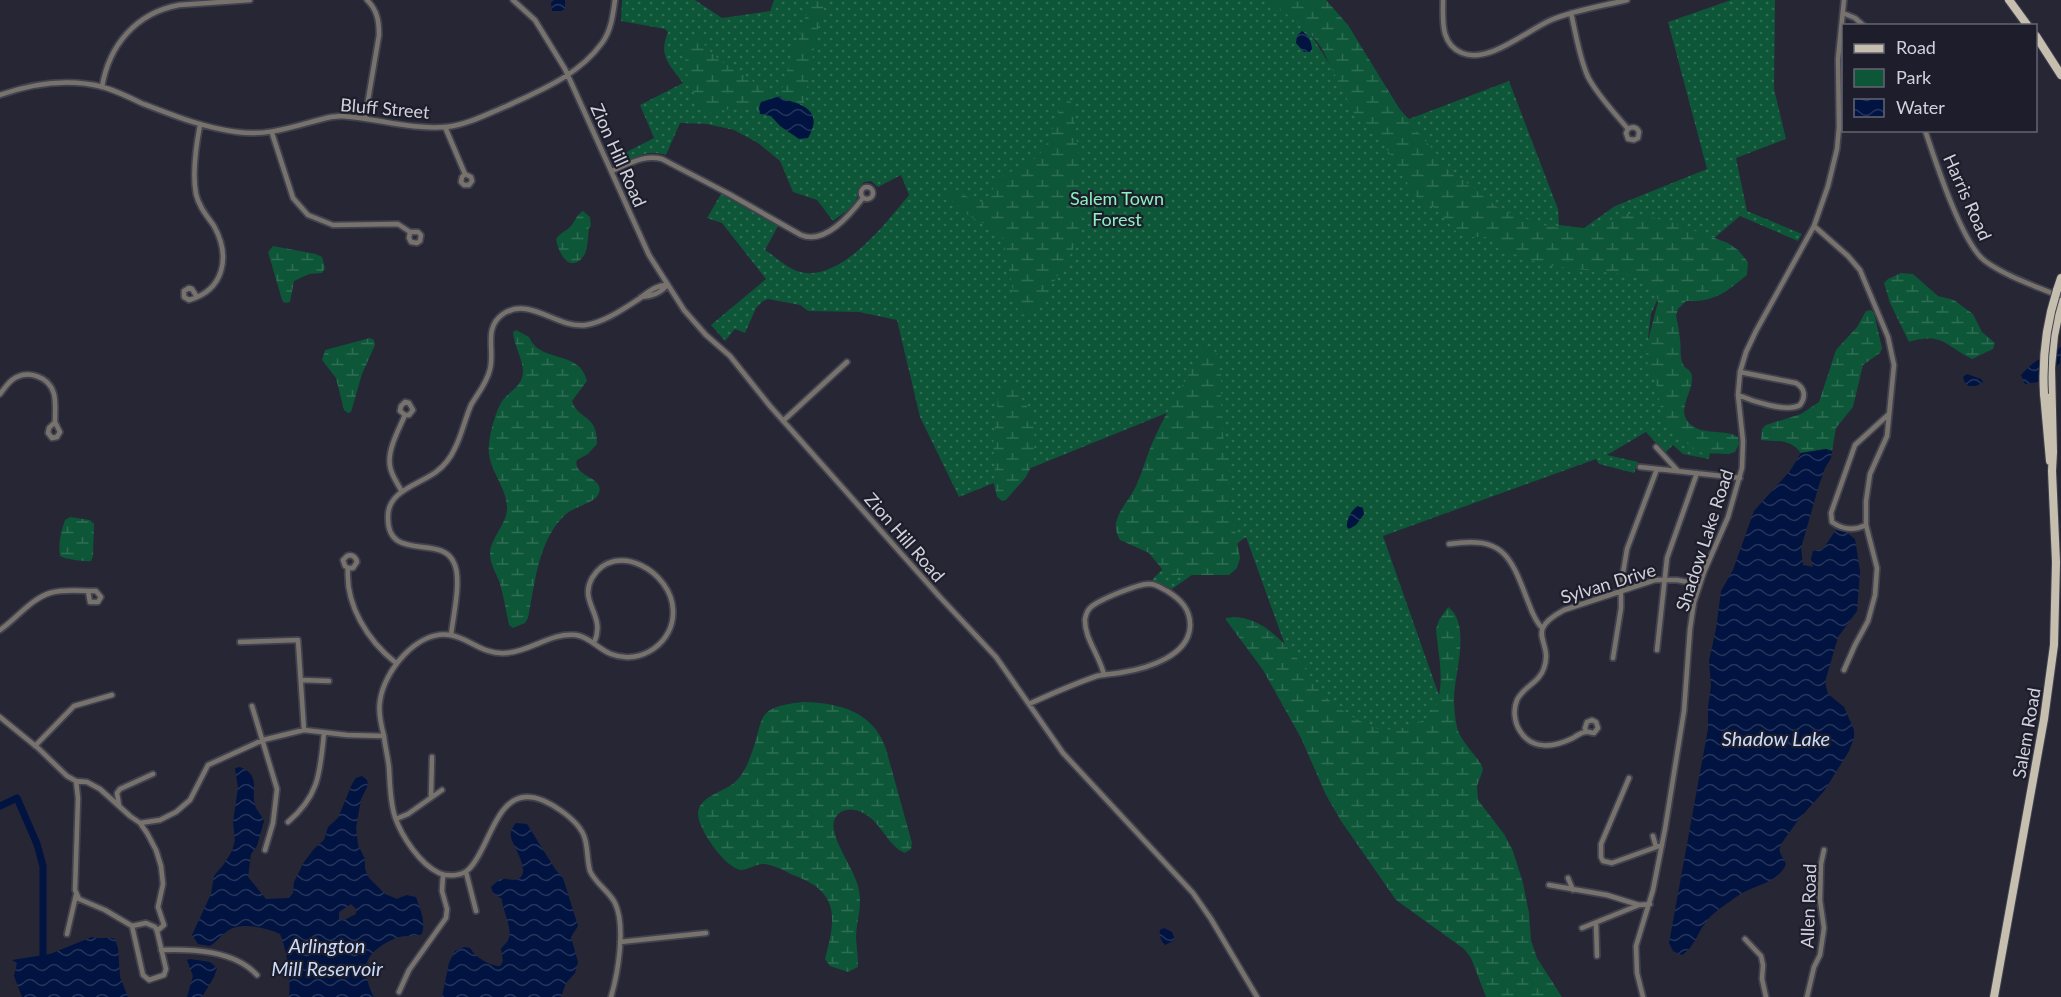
<svg xmlns="http://www.w3.org/2000/svg" width="2061" height="997" font-family="Lato,sans-serif">
	<style>
		.green { fill: url(#green-dots) }
		.wetland { fill: url(#wetland-marsh) }
		.water { fill: url(#water-waves); fill-rule: evenodd }
		.lines { fill: none; stroke-linecap: round; stroke-linejoin: round }
		.river { stroke: #011340; stroke-width: 7 }
		.minor-casing { stroke: #414150; stroke-width: 8 }
		.primary-casing { stroke: #414150; stroke-width: 10 }
		.minor { stroke: #77736c; stroke-width: 4.5 }
		.primary { stroke: #c6bfaf; stroke-width: 8 }
		.primary-bridge-casing { stroke: #414150; stroke-width: 10; stroke-linecap: butt }
		.primary-bridge { stroke: #c6bfaf; stroke-width: 8 }
		.labels { text-anchor: middle; dominant-baseline: central; stroke-width: 4.5; stroke-linejoin: round; paint-order: stroke }
		.street-label { font-size: 18px; fill: #d1d1db; stroke: #1d1d2b }
		.park-label { font-size: 18px; fill: #8cf1bd; stroke: #1d1d2b }
		.water-label { font-size: 20px; font-style: italic; fill: #cadcfc; stroke: #1d1d2b }
	</style>
	<defs>
		<pattern id="green-dots" width="8" height="8" patternUnits="userSpaceOnUse" patternTransform="scale(1.5)"><rect width="8" height="8" fill="#0d5638"/><path d="M2 2h.1M6 6h.1" fill="none" stroke="#2f6d54" stroke-width="1.8" stroke-linecap="round"/></pattern>
		<pattern id="wetland-marsh" width="20" height="14" patternUnits="userSpaceOnUse" patternTransform="scale(1.5)"><rect width="20" height="14" fill="#0d5638"/><path d="M1 5h8M5 5V1M11 12h8M15 12V8" fill="none" stroke="#2f6d54"/></pattern>
		<pattern id="water-waves" width="16" height="10" patternUnits="userSpaceOnUse" patternTransform="scale(1.5)"><rect width="16" height="10" fill="#011340"/><path d="M0 5q4-4 8 0t8 0" fill="none" stroke="#25345b"/></pattern>
	</defs>
	<rect width="100%" height="100%" fill="#262635"/>
	<!-- green -->
	<path class="green" d="M622,0H695L722,18L770,11L774,0H1283L1298,14L1332,68L1397,107L1409,119L1509,81L1558,209L1559,225L1584,228L1615,206L1707,169L1668,22L1731,0H1775L1774,89L1786,139L1736,158L1747,211L1802,234L1798,241L1740,216L1658,286L1661,292L1651,314L1648,338L1656,347L1664,404L1711,443L1709,459L1683,454L1673,445L1665,453L1646,432L1607,455L1638,462L1634,473L1599,464L1596,459L1383,536L1455,741L1339,784L1293,667L1246,537L1172,589L1152,580L1230,499L1222,501L1179,408L959,497L920,417L897,320L859,312L808,311L800,305L768,299L763,301L756,308L745,333L735,329L725,341L711,325L766,279L722,223L707,218L721,194L778,226L765,250C776,257 788,269 800,272C841,282 886,223 909,195L901,175L878,187L871,181L864,182C857,188 860,193 856,200C851,209 841,215 833,221L817,200L793,192L780,161L758,143L734,130L707,124L680,123L666,155C643,148 635,161 615,163L613,159L654,138L640,105L683,83C669,64 658,56 668,32L665,29L621,21Z"/>
	<!-- wetland -->
	<path class="wetland" d="M813,0H825L818,28L804,104L782,99L780,96L792,53L797,46L803,22Z
		M1269,0H1326L1348,25L1399,108L1414,128L1451,170L1497,207L1507,212L1547,226L1583,231L1595,228L1622,214H1637L1671,222L1728,243L1738,250L1748,262L1747,275C1725,293 1715,302 1686,301L1678,309L1676,316C1678,323 1679,331 1680,339C1681,346 1680,354 1682,362C1684,369 1691,369 1692,376C1694,393 1672,413 1694,427C1708,435 1725,429 1738,437L1739,444L1735,452L1729,454L1702,453L1693,449L1663,420L1656,383L1646,359V348L1658,302L1656,291L1653,287L1641,278L1629,275L1559,267L1536,262L1514,254L1486,237H1468L1462,235L1454,230L1437,209L1423,202L1413,194L1399,167L1379,138L1355,115L1321,47L1310,33Z
		M691,34L699,36C713,61 732,66 754,82C761,86 766,92 772,98L761,102L759,111L739,108L711,112L704,110L698,105L688,77L685,64L686,46Z
		M1069,100L1073,105L1083,201L1081,232L1072,252L1055,280L1031,314L1024,315L1019,312L1016,306L1003,239L995,229L976,220L965,213L951,200L947,191L948,188L952,187C963,194 970,200 983,202C991,197 993,189 996,180C1007,172 1021,168 1033,160C1051,148 1053,121 1062,103Z
		M583,211L590,217L591,226L589,228C588,236 588,251 583,257C569,274 558,252 556,239C560,233 563,233 569,228C575,223 575,216 583,211Z
		M273,246L316,254L322,257L325,268L322,273L309,274L294,281L290,302L285,303L282,300L268,252Z
		M1901,273L1913,274L1938,296L1954,300L1973,314L1982,332L1995,343L1993,349L1972,359C1945,346 1943,332 1909,342L1890,303L1884,283L1888,279Z
		M1871,310L1874,313L1882,348L1880,353L1863,365L1853,407L1836,428L1832,451L1826,449L1801,453C1789,438 1777,442 1761,440L1762,429L1766,425L1801,414L1819,402L1836,350L1857,327L1866,311Z
		M516,330L529,337C540,364 580,349 587,381L572,401C578,420 598,414 597,444L588,454L577,460C571,477 608,477 598,495C594,503 574,507 566,514C538,539 535,584 528,618L525,623L513,628L509,625C506,611 504,598 500,584C497,574 490,565 490,554C489,540 508,523 507,507C506,484 486,468 489,445C490,432 495,413 502,401C509,391 522,387 523,372C523,359 514,346 513,332Z
		M370,338L374,340L375,345L362,374L351,412L348,413L344,410L336,378L322,360L325,350Z
		M1209,347C1226,358 1215,361 1221,373V422L1228,466V491L1240,558L1237,568L1229,575H1170L1162,569L1149,553L1120,540C1117,535 1115,529 1116,523C1119,509 1130,499 1136,486C1143,471 1147,454 1154,439C1167,409 1186,382 1200,353L1204,348Z
		M1011,381L1017,386L1022,399L1032,414L1035,442L1031,467L1026,477L1006,500L1002,501L997,497L994,484L995,467L993,445L998,399L1003,387Z
		M70,517L90,520L94,524L93,556L91,561C85,562 64,559 60,556C58,544 61,531 65,520Z
		M1448,607C1472,624 1454,675 1454,699C1454,708 1455,718 1457,727C1460,741 1475,753 1482,766L1483,770L1477,786L1478,800L1504,834L1513,851L1523,883L1529,913L1531,940L1537,958L1562,997H1486L1471,958L1464,949L1396,900L1341,821L1326,795L1301,738L1263,670L1226,620V618C1262,612 1290,648 1309,674C1314,681 1318,690 1325,696C1336,708 1364,725 1379,729C1388,730 1398,729 1407,727C1454,715 1439,665 1436,629L1439,620Z
		M804,702C840,703 874,712 886,749L912,843L911,849L905,853L899,850C885,839 878,819 861,812C851,807 838,809 834,821C830,836 851,865 856,880C865,904 856,917 856,939C857,949 858,958 858,967L848,972L830,966L825,959C836,917 840,892 793,875C785,871 772,864 763,864C756,864 748,870 741,870C725,868 698,829 698,814C698,797 723,792 734,783C741,777 746,768 749,760C766,719 751,707 804,702Z"/>
	<!-- water -->
	<path class="water" d="M554,0H565V9L561,11H552L551,3Z
		M1302,31C1309,36 1311,40 1312,49L1310,52H1304L1296,43L1297,36Z
		M780,96L782,99C803,104 824,111 808,138L799,139L780,126L771,116L760,114L759,108L761,102Z
		M2061,347L2060,363L2038,382L2025,384L2021,375C2027,369 2033,362 2040,359C2049,354 2053,354 2061,347Z
		M1967,374L1981,379L1983,382L1976,386H1969L1965,383L1963,377Z
		M1826,449L1832,451L1831,458L1825,468L1819,485L1801,548L1803,565L1813,567L1811,559L1813,551L1823,549L1836,530L1846,532L1855,539L1860,571L1857,611L1838,637L1825,682L1828,694L1844,707L1854,730V738L1849,751L1824,791L1799,819L1781,844C1777,853 1783,856 1786,864C1777,885 1753,884 1736,897C1728,903 1717,910 1710,917C1698,929 1696,946 1682,955L1673,951L1669,943L1708,729V707L1711,686L1709,661L1716,629L1721,591L1733,570L1754,511L1790,471L1801,453Z
		M1358,506L1363,508L1364,514L1356,525L1349,529L1347,527C1346,520 1352,509 1358,506Z
		M240,767C263,776 249,792 256,808C258,812 262,816 264,821L257,846L251,854L248,877L266,899L289,898L293,893L294,882L304,862L314,849L324,840L328,827L338,818L352,784L356,778L362,776L367,780L368,785L361,799L356,828L358,845L365,859V869L369,878L385,894L397,899L406,895L416,897C420,909 426,921 422,934C415,937 407,935 399,937C389,940 372,950 368,960C363,970 369,989 374,997H289C291,978 287,950 280,934C267,928 247,923 233,928C224,931 218,941 210,946L198,944L192,935L211,894L214,876L224,864L232,851L235,840L233,822L238,788L235,768ZM351,904L356,909V914L344,920L339,919V912Z
		M516,823L527,824L555,869L563,878L578,926L571,937L578,962L575,973L566,983L561,997H442L449,963L455,951L465,947L470,948C475,957 490,966 500,966L503,961L501,949C503,946 505,944 507,942C515,931 502,911 502,899L493,893L491,887L500,879C505,878 510,880 515,880C535,876 512,845 511,837C510,831 513,827 516,823Z
		M1164,928L1172,932L1175,940L1165,945C1161,941 1159,935 1160,930Z
		M92,937C100,940 107,936 115,939L118,948L120,977L128,997H22L14,976L17,963L12,960L50,954Z
		M190,959L210,962L217,968L214,977L202,997H187L193,976L187,960Z"/>
	<g class="lines">
		<!-- river -->
		<path class="river" d="M0,806L17,798L37,844L43,866V956L45,962"/>
		<defs>
			<path id="minor" d="M513,0L535,20L565,69L649,255L684,310L706,335L730,356L770,406L939,596L996,657L1063,753L1193,893L1211,919L1257,997
				M1443,0C1443,20 1440,44 1462,53C1489,64 1526,31 1551,20C1575,10 1602,6 1627,0
				M1571,13C1576,34 1579,57 1588,77C1598,96 1614,112 1628,129L1626,133L1628,139L1634,140L1638,138L1639,132C1637,127 1633,126 1628,129
				M1843,13L1855,18L1864,26
				M102,87C109,45 136,13 179,5L250,0
				M0,95C34,83 68,78 103,87C116,91 129,97 141,103C172,115 204,128 237,132C270,137 299,124 331,117L341,116C376,118 410,130 446,127C467,125 487,114 507,106C541,90 579,75 602,43C611,31 613,15 615,0
				M365,118L379,35C379,20 377,10 367,0
				M445,127L465,174L462,177L461,182L464,185H469L472,181L471,177L465,174
				M1925,130C1935,160 1962,244 1985,261C2007,277 2036,286 2061,297
				M272,133L293,198L308,215L333,225L398,224L410,232L409,238L411,242L417,243L420,241L421,235L418,232H410
				M612,171C629,164 644,154 662,159L729,194L801,235C825,245 850,215 863,198
				M861 193a6 6 0 1 1 12 0a6 6 0 1 1-12 0Z
				M1814,226L1848,256L1860,270L1888,337L1894,365L1887,436L1870,474L1866,501V525L1877,568L1875,595L1868,621L1855,645L1844,670
				M197,297L192,289L189,288L184,291V297L189,300C224,290 231,257 214,226C207,216 199,207 196,194C192,173 196,146 200,125
				M641,297C650,297 661,293 667,285
				M0,394C4,389 7,384 12,380C27,369 49,376 54,394C56,403 55,413 55,422L49,428L48,433L52,438L57,437L60,432L55,422
				M1738,395C1752,401 1787,413 1800,405C1806,397 1805,388 1796,383L1740,372
				M783,421L847,362
				M1656,447L1678,471
				M1640,467L1740,478
				M402,492C398,484 391,475 390,466C387,450 399,429 405,415H409L413,410L409,403L405,402L401,406L400,411L405,415
				M1866,525C1854,531 1843,530 1832,522L1831,513L1855,445L1889,414
				M1449,544C1502,536 1510,554 1527,599C1531,609 1534,620 1542,628
				M348,568L345,566L343,560L347,556C352,554 356,557 357,562L353,568H348C345,605 368,641 396,663
				M0,630C16,619 31,599 50,593C64,589 80,591 93,591H96L101,597L98,602H90L88,591
				M451,635C453,617 462,579 454,563C442,533 386,564 388,516C388,491 418,485 436,472C444,466 451,457 455,448C462,434 465,419 471,405C478,393 487,383 490,369C495,350 483,328 503,314C530,296 557,329 586,325C605,322 623,309 639,299C647,293 656,285 667,285
				M240,642L298,640L304,730
				M1657,650L1667,558L1697,473
				M1613,658L1621,608V585L1627,549L1657,469
				M301,680L329,681
				M1029,704C1051,694 1074,684 1097,676C1106,674 1115,674 1124,672C1148,668 1188,656 1190,627C1191,609 1180,599 1167,591C1161,588 1156,584 1150,584C1139,583 1099,600 1091,607C1087,610 1086,614 1085,619C1084,638 1100,656 1104,675
				M252,706L277,789L273,823L265,850
				M0,717L38,748L67,776L76,781L78,798L75,890L79,899L105,910L132,926L146,923L155,927L157,931
				M1586,731L1585,728L1587,722L1592,720L1596,722L1598,728L1594,733C1591,733 1589,731 1586,732C1582,732 1576,736 1573,738C1555,747 1532,751 1520,731C1514,722 1513,709 1517,700C1523,687 1540,682 1544,668C1554,640 1522,633 1564,610L1655,580H1677L1699,584
				M384,736C381,725 378,712 380,701C384,671 417,630 450,635C470,638 482,655 506,653C530,652 551,632 576,635C590,637 598,649 611,654C641,666 675,642 673,610C672,572 615,539 592,578C578,603 607,615 594,643
				M35,746L74,706L112,695
				M1629,778L1601,844V857L1603,861L1612,863L1662,845
				M76,781L87,782L100,789L130,816L140,823L147,833L156,850L161,866L163,884L158,907L164,925L157,931L166,969L164,975L149,980L143,975L132,926
				M431,797L432,757
				M119,805L117,793L120,789L153,774
				M396,819L408,814L442,790
				M288,822C320,795 320,771 324,733
				M140,823L160,820L176,812L190,800L208,765L263,740L304,730L347,735L384,736C385,747 388,757 389,768C390,784 390,802 395,817C402,837 420,864 439,873C448,877 462,876 469,869C488,851 495,798 526,797C545,796 580,820 585,839C588,850 587,860 590,871C595,883 609,891 615,903C626,926 618,973 611,997
				M1653,836L1656,847
				M466,872L476,911
				M1568,878L1573,890
				M1549,885L1607,895L1639,905L1650,904
				M1596,924L1597,956
				M1582,928L1639,905
				M67,934L76,895
				M1745,939L1761,956L1763,965L1762,979L1766,997
				M620,942L706,933
				M161,950C192,949 234,950 257,975
				M399,992L409,970L446,918L447,909L442,891L443,875
				M1643,997L1637,973L1636,946L1653,890L1665,829L1684,711L1690,629L1694,602L1704,572L1728,517L1742,468L1743,441L1738,395L1740,372L1746,352L1756,331L1814,226L1828,186L1837,149L1839,127L1838,59L1844,0
				M1807,997L1814,967L1820,955L1824,928L1820,900L1821,864L1824,850"/>
			<path id="primary" d="M2009,0L2028,26
				M2036,36L2061,75
				M2057,290L2061,278
				M2044,394L2050,461
				M1994,997L2044,719L2054,645L2056,562L2052,471L2053,452L2051,368L2054,336L2061,302"/>
		</defs>
		<!-- minor casing -->
		<use href="#minor" class="minor-casing"/>
		<!-- primary casing -->
		<use href="#primary" class="primary-casing"/>
		<!-- minor -->
		<use href="#minor" class="minor"/>
		<!-- primary -->
		<use href="#primary" class="primary"/>
		<defs>
			<path id="primary-bridge" d="M2044,394C2042,358 2046,324 2057,290"/>
		</defs>
		<!-- primary-bridge casing -->
		<use href="#primary-bridge" class="primary-bridge-casing"/>
		<!-- primary-bridge -->
		<use href="#primary-bridge" class="primary-bridge"/>
	</g>
	<g class="labels">
		<!-- street labels -->
		<g class="street-label">
			<text transform="translate(385 108) rotate(5)">Bluff Street</text>
			<text transform="translate(619 155) rotate(66)">Zion Hill Road</text>
			<text transform="translate(1968 197) rotate(66)">Harris Road</text>
			<text transform="translate(905 537) rotate(49)">Zion Hill Road</text>
			<text transform="translate(1704 540) rotate(-72)">Shadow Lake Road</text>
			<text transform="translate(1608 583) rotate(-17)">Sylvan Drive</text>
			<text transform="translate(2026 733) rotate(-80)">Salem Road</text>
			<text transform="translate(1808 906) rotate(-88)">Allen Road</text>
		</g>
		<!-- park labels -->
		<g class="park-label">
			<text x="1117" y="198">Salem Town<tspan x="1117" dy="21">Forest</tspan></text>
		</g>
		<!-- water labels -->
		<g class="water-label">
			<text x="1776" y="738">Shadow Lake</text>
			<text x="327" y="945">Arlington<tspan x="327" dy="23">Mill Reservoir</tspan></text>
		</g>
	</g>
	<!-- legend -->
	<rect x="1842" y="24" width="195" height="108" fill="#1d1d2b" stroke="#656571" stroke-width="1.5"/>
	<rect x="1854" y="44" width="30" height="9" fill="#c6bfaf" stroke="#656571" stroke-width="1.5"/>
	<text x="1896" y="54" font-size="18" fill="#d1d1db">Road</text>
	<rect x="1854" y="69" width="30" height="18" fill="#0d5638" stroke="#656571" stroke-width="1.5"/>
	<text x="1896" y="84" font-size="18" fill="#d1d1db">Park</text>
	<rect x="1854" y="99" width="30" height="18" fill="url(#water-waves)" stroke="#656571" stroke-width="1.5"/>
	<text x="1896" y="114" font-size="18" fill="#d1d1db">Water</text>
</svg>
